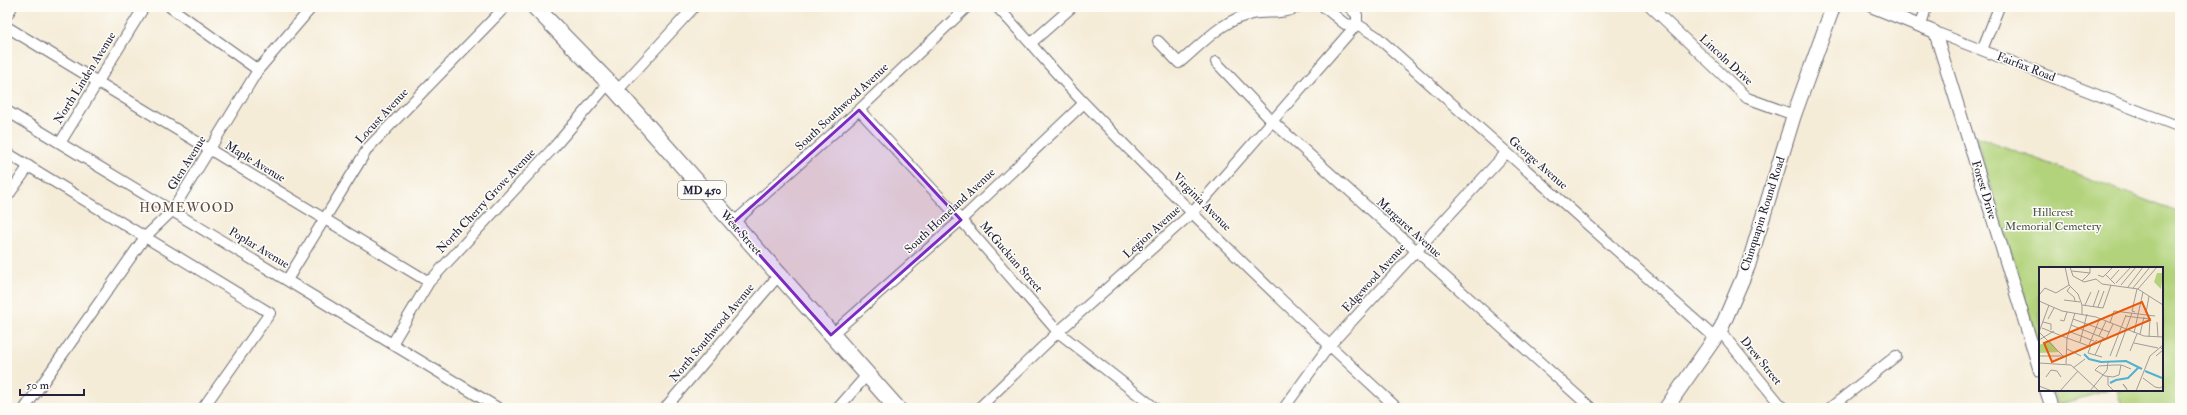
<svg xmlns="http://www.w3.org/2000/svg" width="2187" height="415" font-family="'IM FELL Double Pica',serif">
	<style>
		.green { fill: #b2d37b; stroke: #6a7a5b }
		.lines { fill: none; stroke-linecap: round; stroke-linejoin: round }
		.minor-casing { stroke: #6c6972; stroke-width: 12 }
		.tertiary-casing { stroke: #6c6972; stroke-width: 14 }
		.secondary-casing { stroke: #6c6972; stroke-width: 16 }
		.primary-casing { stroke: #6c6972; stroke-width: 18 }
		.minor { stroke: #fff; stroke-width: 10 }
		.tertiary { stroke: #fff; stroke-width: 12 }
		.secondary { stroke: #fff; stroke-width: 14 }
		.primary { stroke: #fff; stroke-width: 16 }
		.marked { fill: #7b2cbf; fill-opacity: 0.2; stroke: #7b2cbf; stroke-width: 3; stroke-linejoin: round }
		.labels { text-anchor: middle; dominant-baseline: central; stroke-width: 3; stroke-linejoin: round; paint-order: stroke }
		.shield { fill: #fdfcf7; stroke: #646373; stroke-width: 1 }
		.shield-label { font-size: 11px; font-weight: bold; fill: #22223b }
		.street-label { font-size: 12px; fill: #22223b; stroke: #fdfcf7 }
		.park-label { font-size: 12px; fill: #4d574e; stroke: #fdfcf7 }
		.neighbourhood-label { font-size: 13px; letter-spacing: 1px; fill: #5f4c48; stroke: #fdfcf7 }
		.inset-river { fill: none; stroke: #52b1d1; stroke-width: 2 }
		.inset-road { fill: none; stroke: #a19b99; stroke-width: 1 }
		.view { fill: #e8590c; fill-opacity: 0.15; stroke: #e8590c; stroke-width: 2 }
		.inset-edge { fill: none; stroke: #22223b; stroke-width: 2 }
	</style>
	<rect width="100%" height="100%" fill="#fdfcf7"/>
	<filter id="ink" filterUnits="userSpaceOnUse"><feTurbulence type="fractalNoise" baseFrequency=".025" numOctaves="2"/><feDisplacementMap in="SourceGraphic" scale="8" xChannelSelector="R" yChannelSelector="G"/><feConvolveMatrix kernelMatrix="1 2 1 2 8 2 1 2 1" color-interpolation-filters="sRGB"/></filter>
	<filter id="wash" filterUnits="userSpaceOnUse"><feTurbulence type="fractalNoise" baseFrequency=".012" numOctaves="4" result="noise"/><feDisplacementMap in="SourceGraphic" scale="16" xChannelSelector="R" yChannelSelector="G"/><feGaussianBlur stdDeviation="0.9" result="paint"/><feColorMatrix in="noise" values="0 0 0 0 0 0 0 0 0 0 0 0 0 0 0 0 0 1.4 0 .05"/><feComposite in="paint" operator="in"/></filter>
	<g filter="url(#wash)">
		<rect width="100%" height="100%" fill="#f5ecd8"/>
		<!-- green -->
		<path class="green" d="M1976,136L2180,213V407L2122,408L2117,390H2162V268H2040V349Z
			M2052,390H2109L2057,405Z"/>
	</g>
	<g filter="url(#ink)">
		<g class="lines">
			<defs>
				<path id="minor" d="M170,7L258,70
					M997,7C1027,38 1054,72 1084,103C1185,208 1290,310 1397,408
					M1324,7L1345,24L1356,25
					M1349,7L1357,15V24
					M1651,7L1747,98L1794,115
					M7,15L12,7
					M1357,24L1376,36L1714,337
					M1921,26L1926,7
					M7,27L429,282
					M1935,32L2180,127
					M1158,41L1179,63C1202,44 1223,19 1252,14C1268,11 1283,15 1298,7
					M1031,43L1072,7
					M1982,50L1999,7
					M1216,62L1272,121L1591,408
					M617,91L694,7
					M859,110L961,220L1058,332L1155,408
					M7,111L498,408
					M60,143L144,7
					M7,153L270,313L203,408
					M7,197L29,166
					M732,224L859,110L967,7
					M287,280L368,148L505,7
					M1720,331L1783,408
					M831,335L961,220L1084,103
					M392,344L429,282L555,146L609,83
					M25,408L145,237L172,211L258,70L312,7
					M665,408L779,275
					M838,408L867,375
					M979,408L1058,332L1193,212L1357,24
					M1284,408L1329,346L1506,153
					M1830,408L1896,356"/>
				<path id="tertiary" d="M1873,7L1935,32L2040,371
					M2046,390L2052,408"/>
				<path id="secondary" d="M1666,408L1720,331L1748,266L1794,115L1833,7"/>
				<path id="primary" d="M535,7L612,86L897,408"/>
			</defs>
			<!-- minor casing -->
			<use href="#minor" class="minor-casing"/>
			<!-- tertiary casing -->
			<use href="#tertiary" class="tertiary-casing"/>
			<!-- secondary casing -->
			<use href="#secondary" class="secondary-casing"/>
			<!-- primary casing -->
			<use href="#primary" class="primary-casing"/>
			<!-- minor -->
			<use href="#minor" class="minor"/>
			<!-- tertiary -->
			<use href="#tertiary" class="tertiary"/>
			<!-- secondary -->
			<use href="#secondary" class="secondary"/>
			<!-- primary -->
			<use href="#primary" class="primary"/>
		</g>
	</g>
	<!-- marked area -->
	<path class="marked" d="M859,110L961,220L831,335L732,224Z"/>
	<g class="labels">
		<!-- shield labels -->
		<rect class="shield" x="678" y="181" width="48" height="18" rx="3"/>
		<g class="shield-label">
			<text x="702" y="190">MD 450</text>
		</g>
		<!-- street labels -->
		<g class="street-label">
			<text transform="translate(1726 60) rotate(43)">Lincoln Drive</text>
			<text transform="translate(2026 67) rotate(21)">Fairfax Road</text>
			<text transform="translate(85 78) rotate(-58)">North Linden Avenue</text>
			<text transform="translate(842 107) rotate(-43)">South Southwood Avenue</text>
			<text transform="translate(382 116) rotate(-47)">Locust Avenue</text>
			<text transform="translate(255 162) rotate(31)">Maple Avenue</text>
			<text transform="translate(187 163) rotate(-58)">Glen Avenue</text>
			<text transform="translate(1538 163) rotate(41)">George Avenue</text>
			<text transform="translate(1984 190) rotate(73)">Forest Drive</text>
			<text transform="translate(486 201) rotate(-47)">North Cherry Grove Avenue</text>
			<text transform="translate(1202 202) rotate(45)">Virginia Avenue</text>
			<text transform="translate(950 211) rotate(-43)">South Homeland Avenue</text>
			<text transform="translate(1763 214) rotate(-72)">Chinquapin Round Road</text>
			<text transform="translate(1409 228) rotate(42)">Margaret Avenue</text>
			<text transform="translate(1152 232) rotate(-42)">Legion Avenue</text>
			<text transform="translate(741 233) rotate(48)">West Street</text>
			<text transform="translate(259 248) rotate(31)">Poplar Avenue</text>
			<text transform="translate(1011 257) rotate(49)">McGuckian Street</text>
			<text transform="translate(1374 278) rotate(-48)">Edgewood Avenue</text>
			<text transform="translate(712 333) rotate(-50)">North Southwood Avenue</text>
			<text transform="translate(1761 361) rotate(51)">Drew Street</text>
		</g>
		<!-- park labels -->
		<g class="park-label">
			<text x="2053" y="212">Hillcrest<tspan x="2053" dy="14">Memorial Cemetery</tspan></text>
		</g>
		<!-- neighbourhood labels -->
		<g class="neighbourhood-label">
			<text x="187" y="208">HOMEWOOD</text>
		</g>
	</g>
	<!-- overview -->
	<g transform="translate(2039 267)">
		<rect width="124" height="124" fill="#f5ecd8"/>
		<path d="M118,6H124L122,22L115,15ZM11,74L20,85L0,86V78Z" fill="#b2d37b"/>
		<path class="inset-river" d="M45,87L50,92L62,95L87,94L103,102M106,104L123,111M71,116L77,113L89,111L99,101"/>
		<path class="inset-road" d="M26,0L30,18L39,27L43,38V47M31,0L34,9L45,15L57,12L63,17L99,22L124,38M33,4L51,6M59,8L64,10L74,0M67,8L76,17M72,12L80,3M43,14L51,6V0M77,16L92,0M82,18L97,0M31,20L28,24L35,30L36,34M89,20L104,0M94,21L111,0M99,22L118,0M0,28L6,21L17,26L30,18M25,33L41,35M0,34L23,44L57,50L105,69L124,70M43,38L64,41L72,18M46,38L52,25M54,40L60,23M59,40L65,24M96,45L93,44L98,22M107,46L110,29M86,49L111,52M9,52L15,41M34,52L70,65M21,53L25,54L28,45M4,55L12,57V63M118,55L119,70M71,56L75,44L116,49M32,58L67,72M3,61L28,71M82,61L87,48M29,64L55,74M0,65L24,89M0,65L10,38M95,66L104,25M101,67L105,50M60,69L67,54M110,70L111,51M28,71L50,79M67,72L74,57M0,73L15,64M58,73L52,78L49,86L63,90M41,75L48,47M95,76L119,81M50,78L61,51M28,82L42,89M91,84L98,67M56,88L64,71M0,89H25M71,89L82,61M117,89L124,83L121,80M77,90L93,46M0,96L32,98L60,124M27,97L28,71L36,46M82,98L80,108L74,110L66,109L56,103L60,99L75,98H82L85,99L92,102M34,101L46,92M7,110L12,103L18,104L22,110M69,110V118L75,124M104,111L116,120L121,121L124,119M0,119L13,124M88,122L84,117L89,124M21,124L39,104M51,124L68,103L69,95M97,124L111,89L124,78"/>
		<path class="view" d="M103,35L111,53L13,95L5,76Z"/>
		<rect width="124" height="124" class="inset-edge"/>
	</g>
	<!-- margin -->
	<rect width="2187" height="415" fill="none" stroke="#fdfcf7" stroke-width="24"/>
	<!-- scale -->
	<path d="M20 389v6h64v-6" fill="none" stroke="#22223b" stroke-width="2"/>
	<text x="26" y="389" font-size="12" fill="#22223b" stroke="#fdfcf7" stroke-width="3" paint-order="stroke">50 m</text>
</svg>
